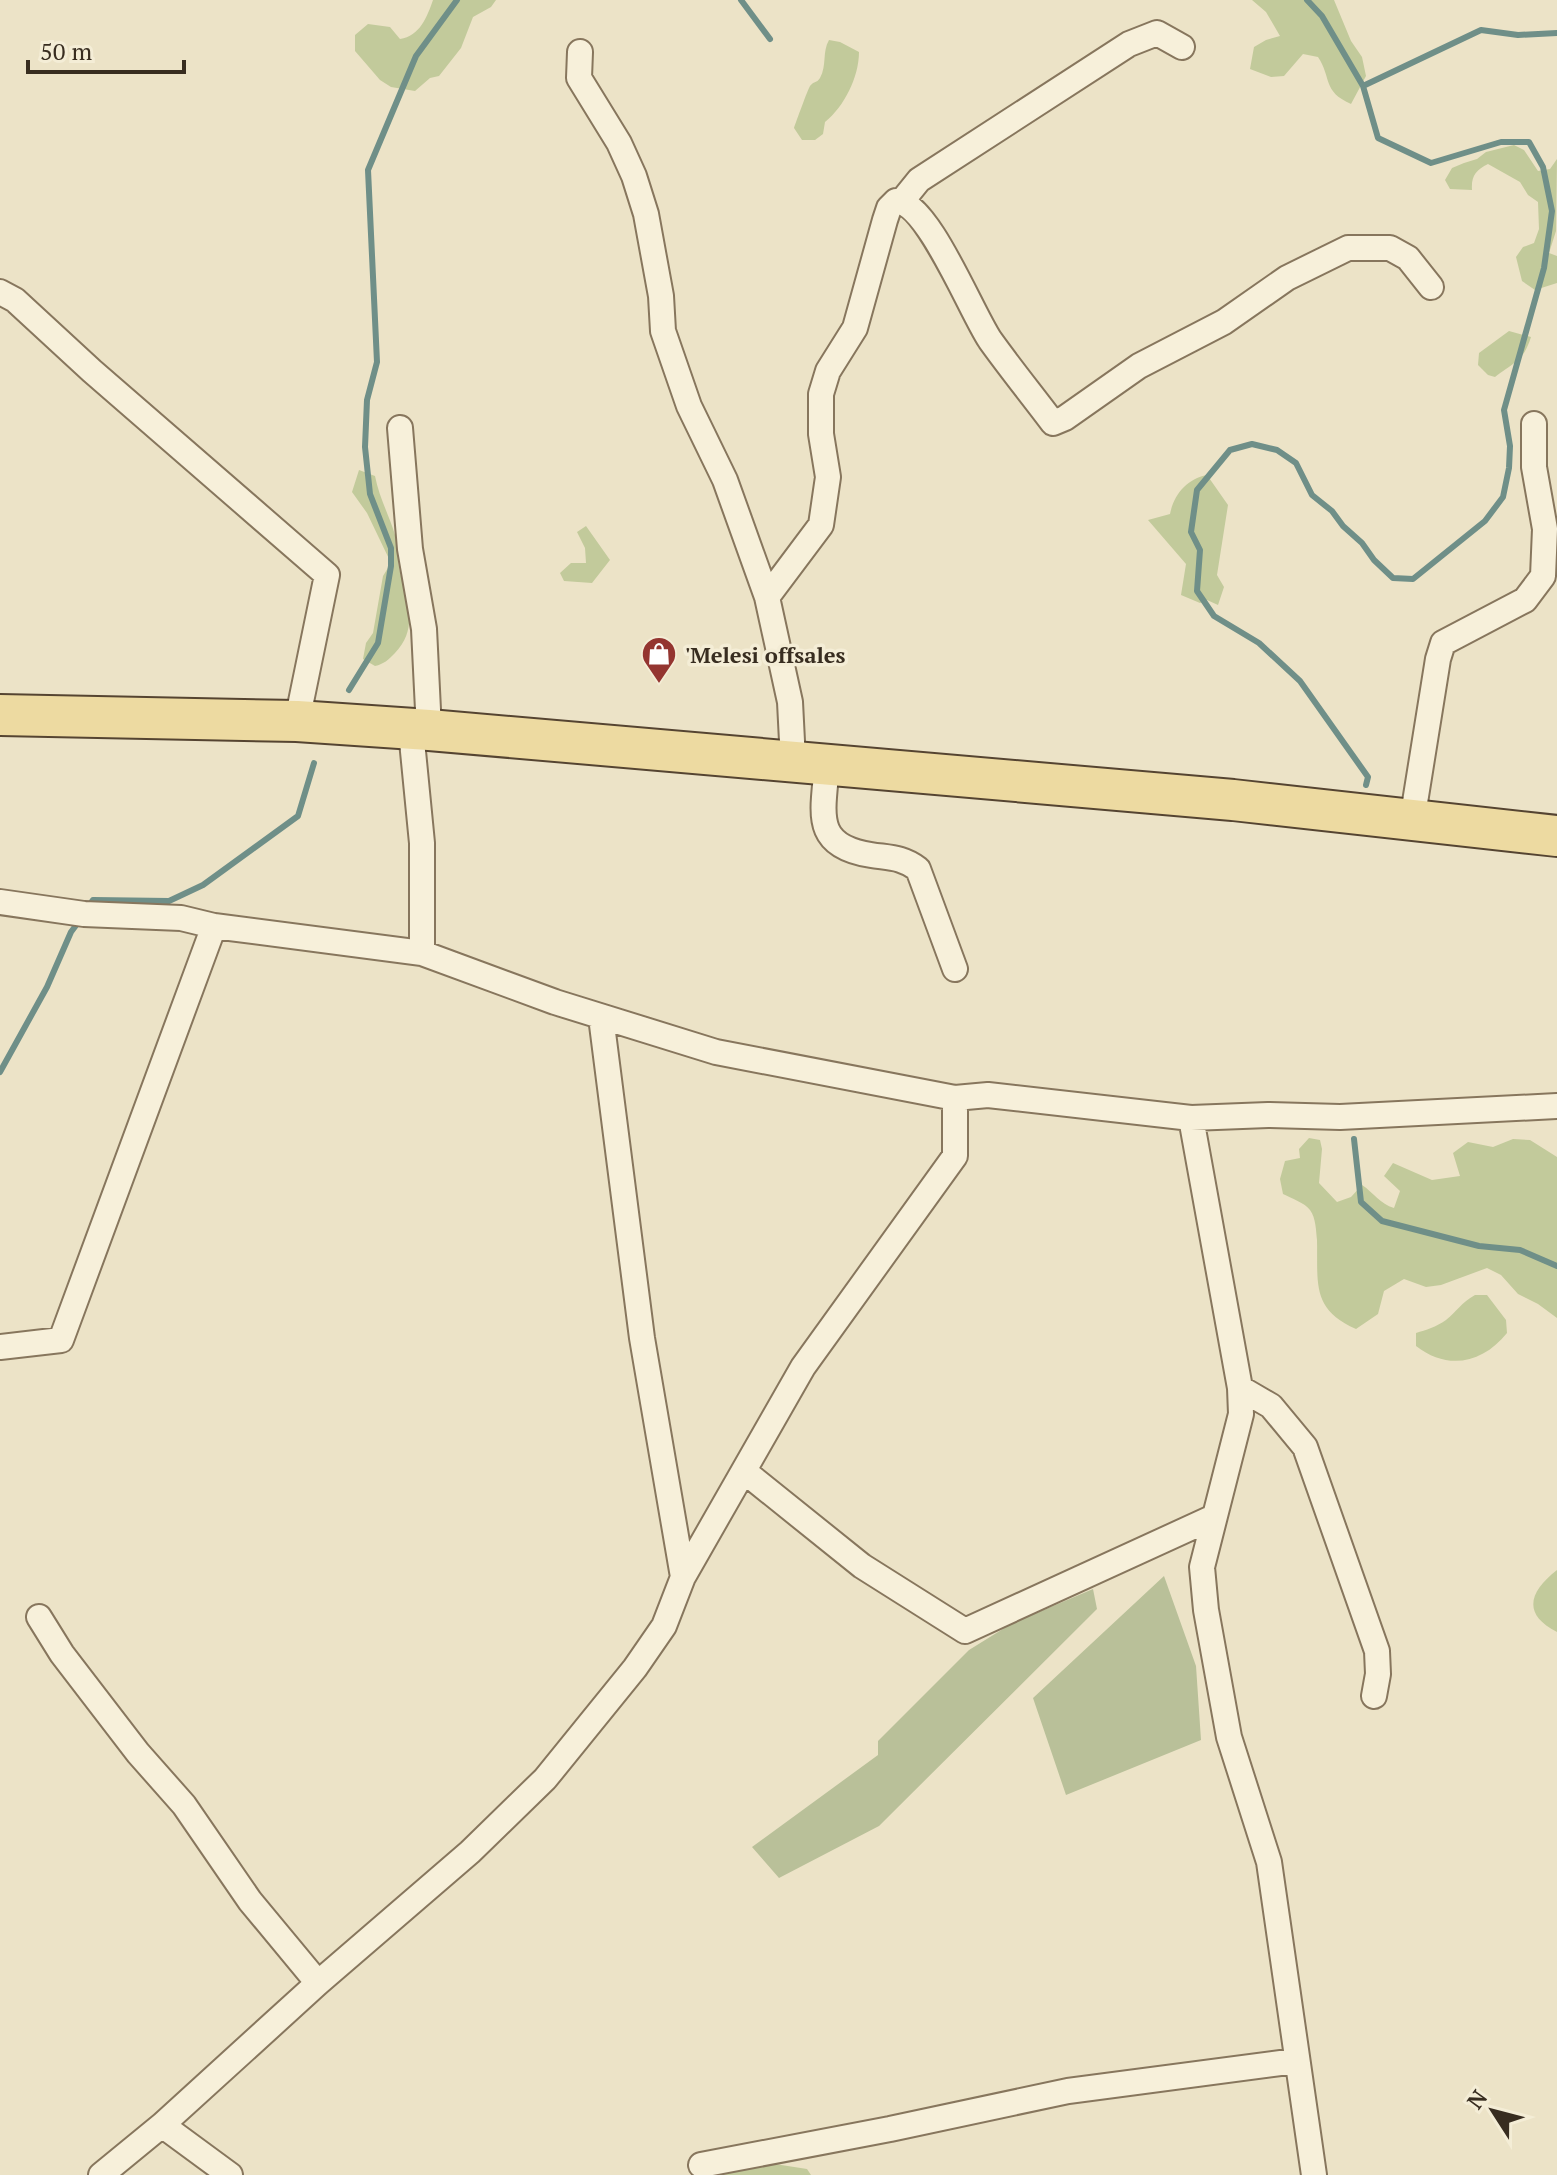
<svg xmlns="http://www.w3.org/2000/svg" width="1557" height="2175" font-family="'PT Serif',serif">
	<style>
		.green { fill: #c2ca9b }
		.cemetery { fill: #b9c099 }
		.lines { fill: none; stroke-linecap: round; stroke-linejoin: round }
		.stream { stroke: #6f8f88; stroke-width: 6 }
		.minor-casing { stroke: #87765d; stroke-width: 28 }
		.primary-casing { stroke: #554431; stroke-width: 44 }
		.minor { stroke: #f7f0da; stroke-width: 24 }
		.primary { stroke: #eddaa1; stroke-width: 40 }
		.labels { text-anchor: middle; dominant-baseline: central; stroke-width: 7; stroke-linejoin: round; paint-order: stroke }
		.poi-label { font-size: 22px; font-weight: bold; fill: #382d20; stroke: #f4edd6; text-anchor: start }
	</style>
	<rect width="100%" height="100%" fill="#ece3c7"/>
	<!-- green -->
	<path class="green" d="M433,0H496L491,7L473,17L461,48L439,76L430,78L415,91L391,87L380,80L355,51V35L368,24L390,27L400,39C420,36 427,17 433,0Z
		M1252,0H1334L1351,41L1362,57L1366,76L1351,104C1322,91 1332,78 1318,57L1303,54L1284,76L1271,77L1250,69L1254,47L1266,40L1280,36L1266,12Z
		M829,40L840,42L859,52C859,77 844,107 825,122L823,134L815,140H802L794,128C796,122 808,89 810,86C815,80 816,84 820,78C827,65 822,52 829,40Z
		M1514,145L1524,150L1538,171L1550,169L1557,159L1556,231L1549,253L1557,256V283L1535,290L1522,281L1516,257L1523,247L1534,243L1539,229L1538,202L1528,195L1520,182L1488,164C1476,170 1471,176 1472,190L1450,189L1445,180L1452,168L1464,163L1477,159L1486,152Z
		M1509,331L1531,337C1523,362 1515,361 1495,377L1488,375L1478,365L1479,353Z
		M359,470L375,476C379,497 389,515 395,535C398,547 397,560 400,572C407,601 419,628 395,653C388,660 384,664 375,666L363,659L366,643L373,633L383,576L391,563L367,513L352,492Z
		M1207,475L1228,505L1217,575L1224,587L1218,605L1207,600L1200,603L1181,595L1186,564L1148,520L1170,514C1174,494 1187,479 1207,475Z
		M586,526L610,560L592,583L564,581L560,573L571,563H586L585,548L577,532Z
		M1309,1138L1320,1140L1322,1149L1319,1183L1337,1202L1351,1197L1362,1185C1374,1193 1380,1204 1394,1208L1400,1191L1384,1176L1393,1163L1432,1180L1460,1176L1453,1153L1468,1142L1493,1147L1513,1139L1530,1140L1557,1157V1318L1538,1304L1518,1294L1501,1275L1487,1268L1441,1285L1426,1287L1404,1279L1384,1291L1378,1314L1356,1329C1311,1309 1318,1283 1317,1240C1316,1231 1316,1218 1310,1210C1305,1203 1291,1198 1283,1194L1280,1179L1285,1161L1300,1158L1299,1149Z
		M1475,1295H1487L1506,1320L1507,1333C1483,1363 1448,1371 1416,1346V1333C1426,1330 1436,1327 1446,1320C1457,1311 1461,1303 1475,1295Z
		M1557,1570V1632C1522,1614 1529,1592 1557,1570Z
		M762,2162L807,2169L811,2175H697Z"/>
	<!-- cemetery -->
	<path class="cemetery" d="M1164,1576L1196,1666L1201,1740L1066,1795L1033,1698Z
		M1093,1589L1097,1609L879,1826L779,1878L752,1847L878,1755V1741L969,1650L1011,1624Z"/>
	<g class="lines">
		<!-- stream -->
		<path class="stream" d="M741,0L770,39
			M1307,0L1322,16L1363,86L1378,138L1431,163L1501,142H1529L1543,167L1552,211L1544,268L1504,410L1510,446L1509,468L1503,497L1485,521L1413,579L1393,578L1374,560L1362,543L1343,526L1332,511L1312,495L1296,463L1277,450L1252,444L1230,450L1197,490L1191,532L1200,550L1197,591L1214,616L1259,643L1300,681L1368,777L1366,785
			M1363,86L1481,30L1518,35L1557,33
			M349,690L378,643L391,566V548L370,494L365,447L367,400L377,362L368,170L416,56L457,0
			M88,907L93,900L169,901L203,885L298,816L314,763
			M0,1072L47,987L71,932L80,920
			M1354,1139L1361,1202L1382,1221L1479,1246L1520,1250L1557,1266"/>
		<defs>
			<path id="minor" d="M580,52L579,78L619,143L634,176L646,214L661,296L663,331L689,406L725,480L767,597L790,702L793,761
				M902,201L919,180L1129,44L1157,33L1182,47
				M0,292L15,300L92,371L327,575L297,721
				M400,428L410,549L424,629L429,730
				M767,597L821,525L828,477L821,434V394L828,371L855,328L885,220L889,208L896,201C928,202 971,312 990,340C1010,368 1032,395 1053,423L1065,418L1139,366L1224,322L1287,278L1348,248H1390L1408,258L1431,287
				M411,731L422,843V953L555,1002L716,1052L955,1098L988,1095L1191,1118L1268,1115L1340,1117L1557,1106
				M827,765C823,813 812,846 871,855C890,858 902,857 918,869L955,969
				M1412,821L1438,659L1443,643L1525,600L1543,576L1545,529L1534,467V424
				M0,902L84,914L181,918L214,926
				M601,1017L642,1338L683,1577
				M1191,1118L1240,1388L1241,1414L1202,1567L1206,1610L1229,1737L1269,1862L1314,2175
				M0,1347L61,1340L214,926L422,953
				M1240,1388L1271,1406L1305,1447L1377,1651L1378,1674L1374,1696
				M745,1472L862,1566L965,1631L1214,1517
				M39,1617L62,1654L138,1753L184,1805L250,1901L318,1983
				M162,2125L230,2175
				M701,2165L890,2129L1068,2091L1296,2061
				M101,2175L162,2125L318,1983L470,1852L545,1779L635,1668L664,1626L683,1577L803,1367L955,1156V1098"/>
			<path id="primary" d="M0,715L297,721L429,730L1233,800L1557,836"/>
		</defs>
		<!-- minor casing -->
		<use href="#minor" class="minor-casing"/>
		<!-- primary casing -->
		<use href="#primary" class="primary-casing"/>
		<!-- minor -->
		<use href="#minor" class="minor"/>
		<!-- primary -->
		<use href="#primary" class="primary"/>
	</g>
	<!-- icons -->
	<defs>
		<symbol id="shop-pin" viewBox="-11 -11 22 30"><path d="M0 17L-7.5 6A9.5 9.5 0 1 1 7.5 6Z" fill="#943530" stroke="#f4edd6"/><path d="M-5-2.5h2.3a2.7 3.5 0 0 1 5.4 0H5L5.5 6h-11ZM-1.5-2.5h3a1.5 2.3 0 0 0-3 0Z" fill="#fff"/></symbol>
	</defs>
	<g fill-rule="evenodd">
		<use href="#shop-pin" x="639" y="634" width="40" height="54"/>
	</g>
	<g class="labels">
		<!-- poi labels -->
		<g class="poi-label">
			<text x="685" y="654">'Melesi offsales</text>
		</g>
	</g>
	<!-- north arrow -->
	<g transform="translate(1493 2111) rotate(306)" stroke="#f4edd6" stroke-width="6" paint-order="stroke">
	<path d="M0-6L14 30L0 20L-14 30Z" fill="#382d20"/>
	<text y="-12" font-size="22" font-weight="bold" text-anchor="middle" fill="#382d20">N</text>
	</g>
	<!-- scale -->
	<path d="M28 60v12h156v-12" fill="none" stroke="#382d20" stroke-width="4"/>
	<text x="40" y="60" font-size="24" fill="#382d20" stroke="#f4edd6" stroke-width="6" paint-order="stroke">50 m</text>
</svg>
